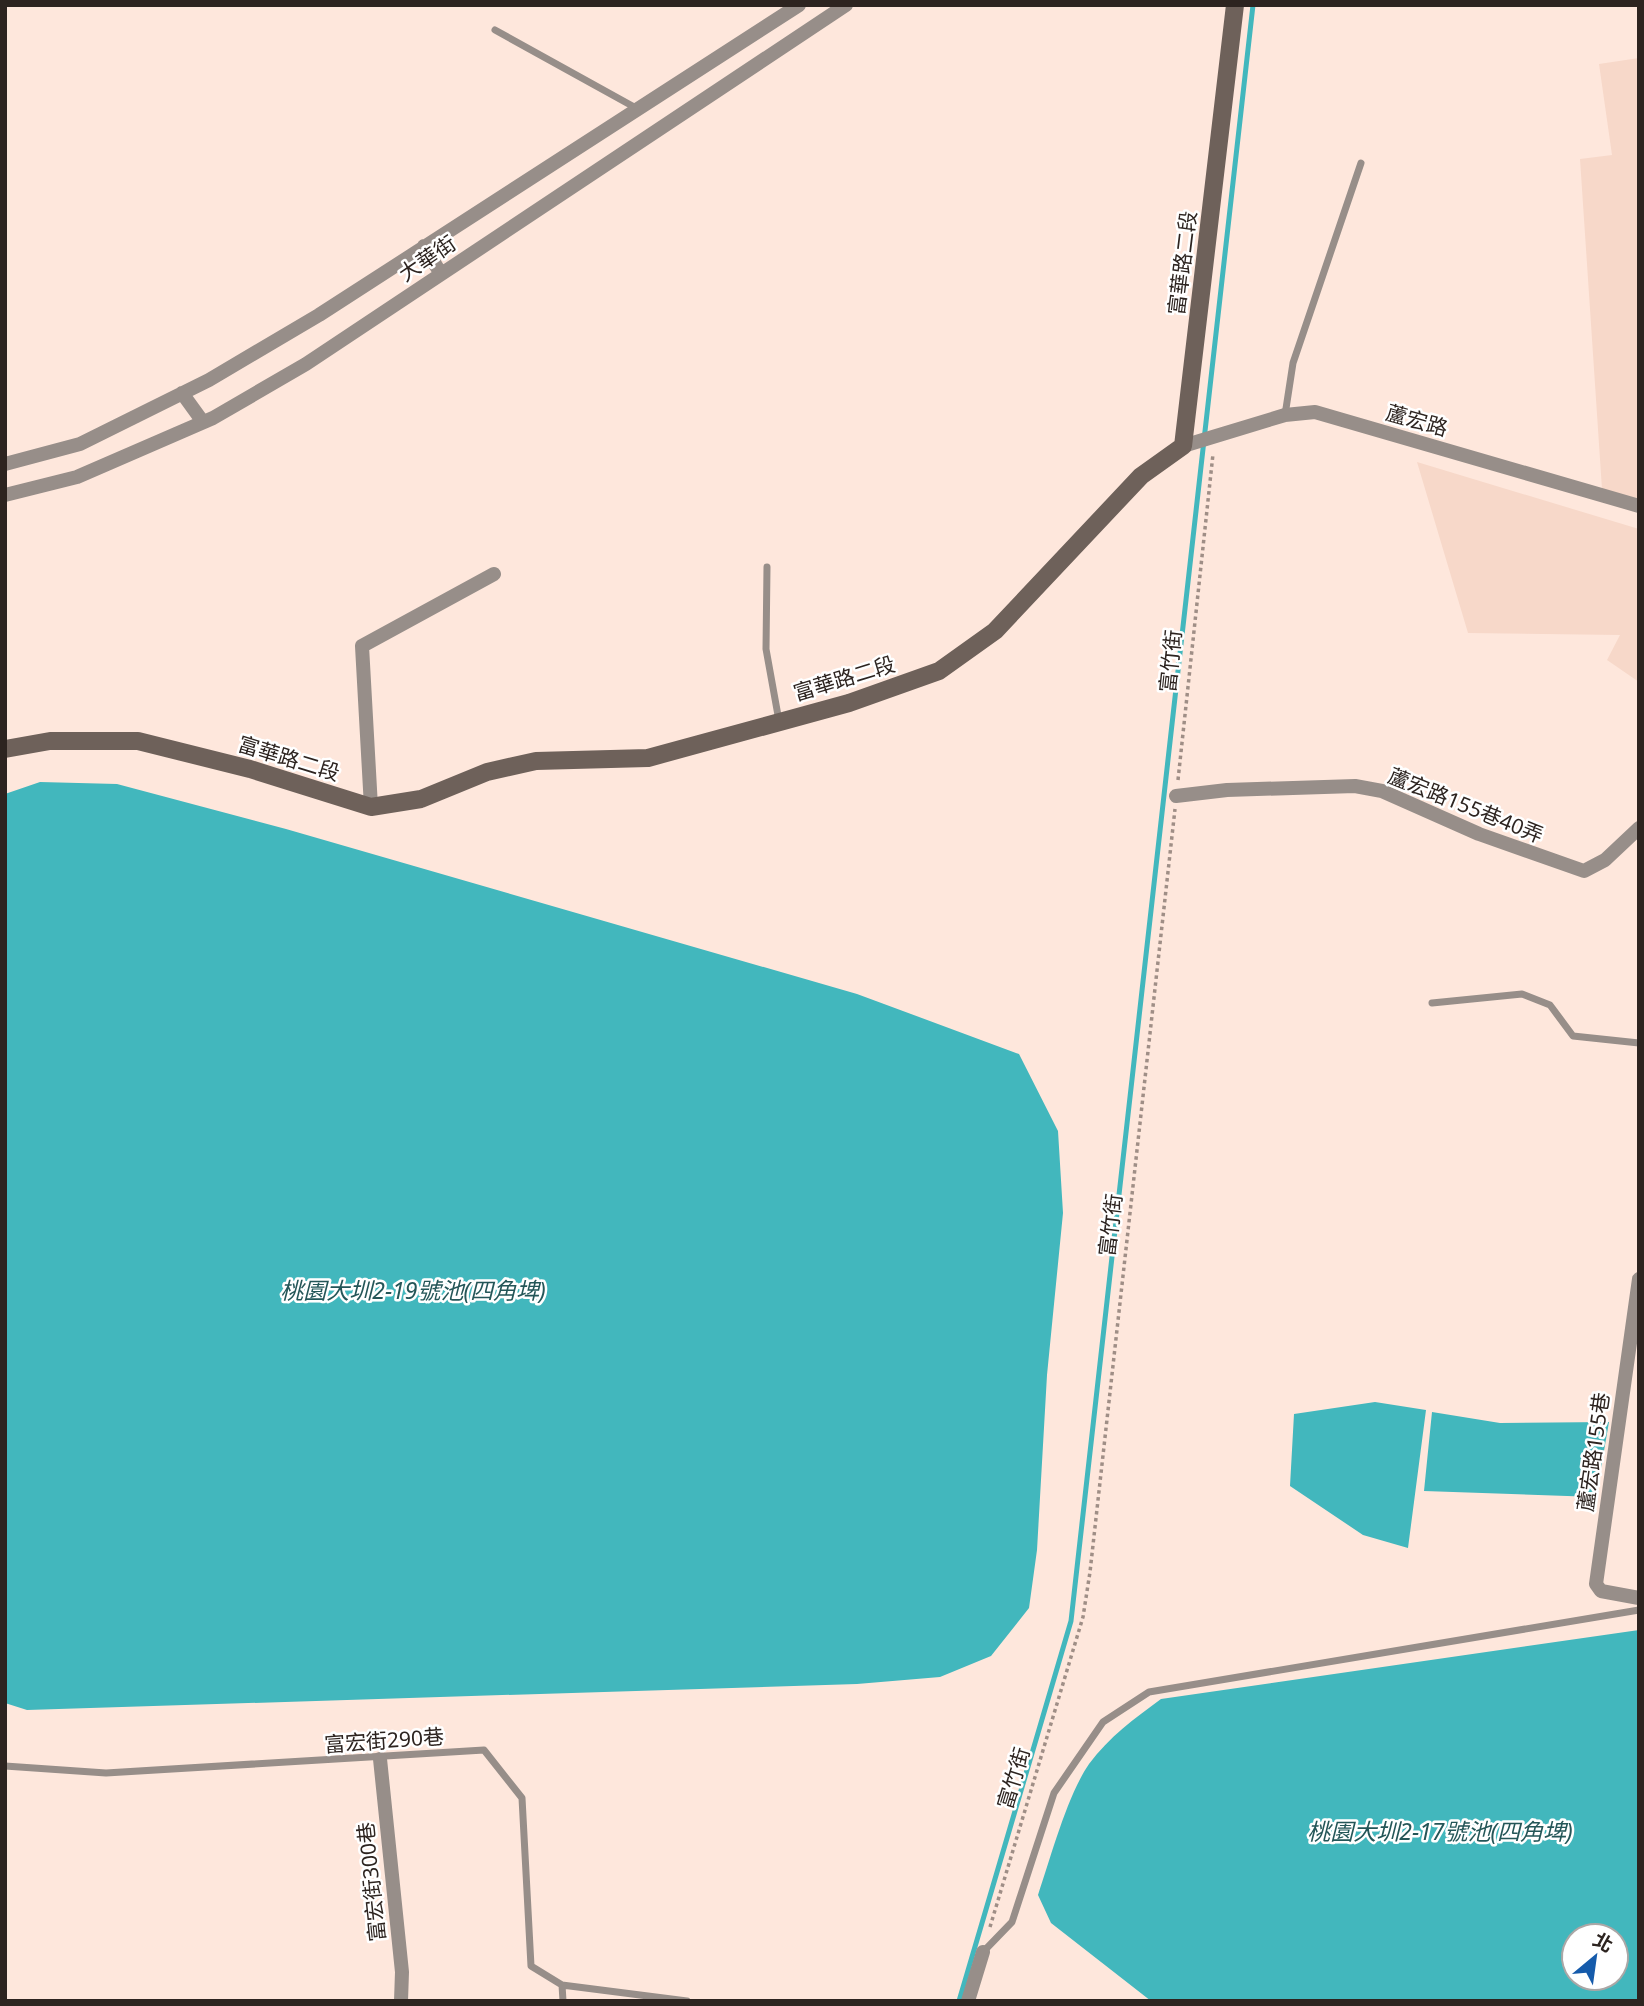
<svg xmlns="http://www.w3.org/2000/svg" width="1644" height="2006" font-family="'Noto Sans','Noto Sans TC',sans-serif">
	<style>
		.built { fill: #f7d8c9 }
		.water { fill: #42b7bd; fill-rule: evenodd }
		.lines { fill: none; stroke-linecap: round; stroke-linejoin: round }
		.stream { stroke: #42b7bd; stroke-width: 5 }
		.path { stroke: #9f8e86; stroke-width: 3.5; stroke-dasharray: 3.5 3.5; stroke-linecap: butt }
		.lane { stroke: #978e89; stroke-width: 7 }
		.street { stroke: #978e89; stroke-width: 14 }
		.secondary { stroke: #6e615a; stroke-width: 18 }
		.labels { text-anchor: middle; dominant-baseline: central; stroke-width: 5; stroke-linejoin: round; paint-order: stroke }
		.street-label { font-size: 21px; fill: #2d2420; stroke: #fff }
		.water-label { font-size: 23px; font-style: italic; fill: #245658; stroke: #fff }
	</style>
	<rect width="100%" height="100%" fill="#fee7dc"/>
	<!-- built -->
	<path class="built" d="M1639,58V499L1602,489L1580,159L1612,155L1599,64Z
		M1417,462L1639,529V682L1607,660L1620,635L1468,633Z"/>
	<!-- water -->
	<path class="water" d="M40,782L117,784L286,829L857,994L1019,1054L1058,1131L1063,1213L1047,1375L1037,1550L1029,1608L991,1656L940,1677L857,1684L27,1710L5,1703V794Z
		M1375,1402L1426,1410L1408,1548L1363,1535L1290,1486L1294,1414Z
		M1432,1412L1500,1423L1609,1422L1596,1497L1424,1491Z
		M1639,1630V2001H1151L1051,1923L1038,1895C1051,1857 1067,1796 1089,1764C1109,1737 1135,1718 1161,1699ZM1574,1936H1616V1978H1574Z"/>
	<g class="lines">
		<!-- stream -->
		<path class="stream" d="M959,2001L1071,1621L1253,5"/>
		<!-- path -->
		<path class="path" d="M1178,780L1213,454
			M990,1927L1083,1617L1090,1572L1175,809"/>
		<!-- lane -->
		<path class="lane" d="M495,30L636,108
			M1285,415L1293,363L1361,163
			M767,567L766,649L779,721
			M1432,1003L1522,994L1550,1005L1573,1036L1639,1043
			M5,1766L106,1773L484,1750L522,1798L531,1966L562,1985L563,2001
			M983,1952L1012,1922L1054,1793L1103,1722L1149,1692L1639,1610
			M562,1985L687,2001"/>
		<!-- street -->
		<path class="street" d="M424,246L441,274
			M182,393L203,422
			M1183,446L1285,415L1315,412L1639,506
			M5,464L80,444L209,380L319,315L799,5
			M5,495L77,477L213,418L306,364L846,5
			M1176,796L1227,790L1355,786L1382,791L1479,834L1584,871L1605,860L1639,828
			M371,807L362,646L494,574
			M1639,1279L1596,1584L1601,1591L1639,1598
			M380,1759L402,1972L401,2001
			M968,2001L983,1952"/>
		<!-- secondary -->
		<path class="secondary" d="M5,749L50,741H138L250,769L371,807L421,799L487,772L536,761L648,758L849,703L939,671L995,631L1141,476L1183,446L1235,5"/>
	</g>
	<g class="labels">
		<!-- street labels -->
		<g class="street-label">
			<text transform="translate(427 258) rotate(-34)">大華街</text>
			<text transform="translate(1182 263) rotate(-83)">富華路二段</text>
			<text transform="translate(1417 420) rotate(16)">蘆宏路</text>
			<text transform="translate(1170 661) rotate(-84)">富竹街</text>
			<text transform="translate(844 678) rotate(-17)">富華路二段</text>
			<text transform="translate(289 758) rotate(17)">富華路二段</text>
			<text transform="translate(1466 805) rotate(22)">蘆宏路155巷40弄</text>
			<text transform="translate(1110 1225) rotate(-83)">富竹街</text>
			<text transform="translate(1593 1452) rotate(-82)">蘆宏路155巷</text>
			<text transform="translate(384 1740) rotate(-4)">富宏街290巷</text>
			<text transform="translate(1013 1778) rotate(-73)">富竹街</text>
			<text transform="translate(371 1882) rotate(-96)">富宏街300巷</text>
		</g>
		<!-- water labels -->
		<g class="water-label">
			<text x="413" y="1290">桃園大圳2-19號池(四角埤)</text>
			<text x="1440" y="1831">桃園大圳2-17號池(四角埤)</text>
		</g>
	</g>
	<!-- border -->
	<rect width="1644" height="2006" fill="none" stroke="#2d2420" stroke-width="14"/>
	<!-- north arrow -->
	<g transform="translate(1595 1957) rotate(29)"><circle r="33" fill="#ffffff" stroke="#aba7a6" stroke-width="2"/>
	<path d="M0-5L12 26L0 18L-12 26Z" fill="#155bab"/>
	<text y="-10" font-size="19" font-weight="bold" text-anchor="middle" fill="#2d2420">北</text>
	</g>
</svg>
